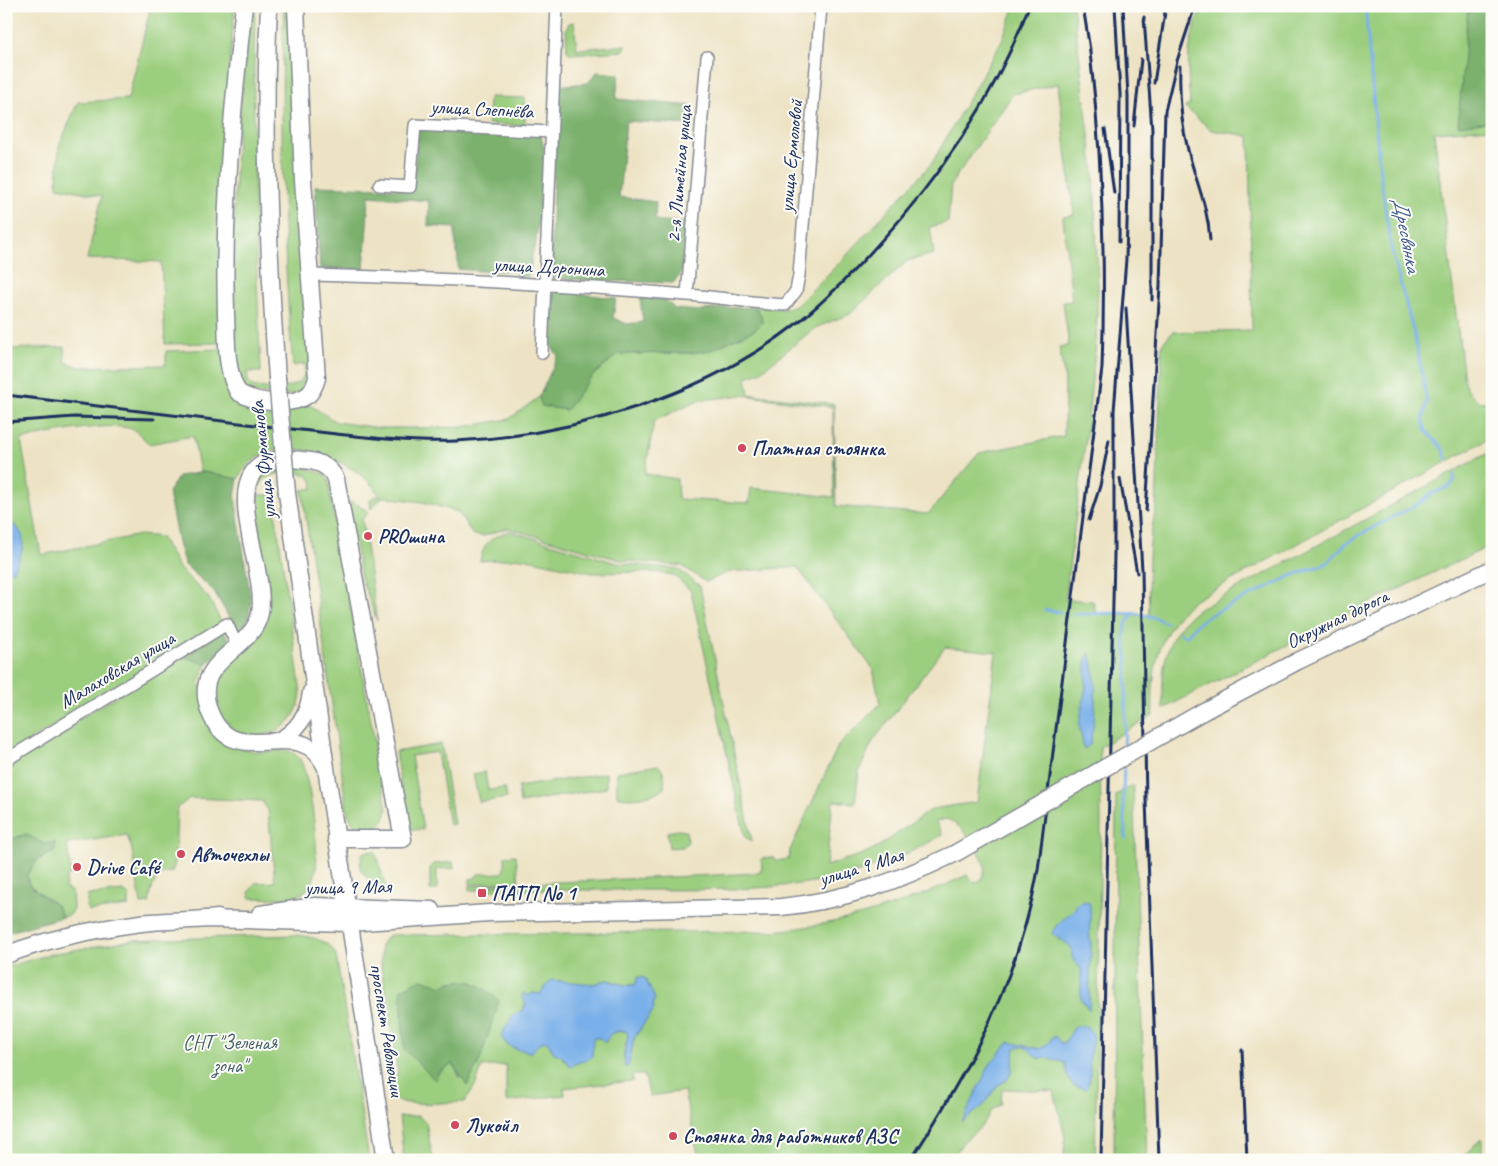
<svg xmlns="http://www.w3.org/2000/svg" width="1498" height="1166" font-family="Caveat,sans-serif">
	<style>
		.green { fill: #9bce7e; stroke: #5b7e6e; fill-rule: evenodd }
		.forest { fill: #7cb16d; stroke: #4c7066 }
		.water { fill: #7ab0e9; stroke: #4a70a4 }
		.lines { fill: none; stroke-linecap: round; stroke-linejoin: round }
		.stream { stroke: #7ab0e9; stroke-width: 3 }
		.street-casing { stroke: #848991; stroke-width: 14 }
		.secondary-casing { stroke: #848991; stroke-width: 19 }
		.street { stroke: #fff; stroke-width: 11 }
		.secondary { stroke: #fff; stroke-width: 16 }
		.rail { stroke: #1b2f5e; stroke-width: 3 }
		.secondary-bridge-casing { stroke: #848991; stroke-width: 19; stroke-linecap: butt }
		.secondary-bridge { stroke: #fff; stroke-width: 16 }
		.poi-dot { fill: #d1495b; stroke: #fdfcf7; stroke-width: 2 }
		.labels { text-anchor: middle; dominant-baseline: central; stroke-width: 4; stroke-linejoin: round; paint-order: stroke }
		.street-label { font-size: 20px; fill: #1b2f5e; stroke: #fdfcf7 }
		.poi-label { font-size: 20px; font-weight: bold; fill: #1b2f5e; stroke: #fdfcf7; text-anchor: start }
		.park-label { font-size: 20px; fill: #415f68; stroke: #fdfcf7 }
		.water-label { font-size: 21px; font-style: italic; fill: #3c5c8f; stroke: #fdfcf7 }
	</style>
	<rect width="100%" height="100%" fill="#fdfcf7"/>
	<filter id="ink" filterUnits="userSpaceOnUse"><feTurbulence type="fractalNoise" baseFrequency=".02" numOctaves="2"/><feDisplacementMap in="SourceGraphic" scale="10" xChannelSelector="R" yChannelSelector="G"/><feConvolveMatrix kernelMatrix="1 2 1 2 8 2 1 2 1" color-interpolation-filters="sRGB"/></filter>
	<filter id="wash" filterUnits="userSpaceOnUse"><feTurbulence type="fractalNoise" baseFrequency=".0096" numOctaves="4" result="noise"/><feDisplacementMap in="SourceGraphic" scale="20" xChannelSelector="R" yChannelSelector="G"/><feGaussianBlur stdDeviation="1.12" result="paint"/><feColorMatrix in="noise" values="0 0 0 0 0 0 0 0 0 0 0 0 0 0 0 0 0 1.4 0 .05"/><feComposite in="paint" operator="in"/></filter>
	<g filter="url(#wash)">
		<rect width="100%" height="100%" fill="#ede3c4"/>
		<!-- green -->
		<path class="green" d="M151,6H235L222,149L219,216L220,343L165,344L161,262L87,259L102,196L57,187L59,146L78,102L128,99Z
			M250,6H255C252,129 255,250 261,372H247L248,381L252,386C269,390 311,392 304,364L293,366C282,246 280,127 284,6H291L312,361L309,386L293,395L248,393L237,374L233,245L236,153Z
			M1015,6H1073L1094,174L1098,287L1096,342L1086,437L1065,599L1093,601L1096,613L1149,615C1148,580 1147,543 1156,509L1162,344L1172,332L1252,330L1249,136L1211,130L1185,107L1190,104C1187,66 1186,42 1203,6H1492V128L1434,132L1464,380L1470,394L1480,402L1492,401V437L1190,603C1157,635 1151,670 1153,715L1100,747L1101,824L1095,1160H1064L1065,1137L1054,1091L1002,1089L1001,1104L992,1110L981,1127L963,1142L951,1160H733V1155L725,1152L717,1156L699,1159L684,1091L650,1096L644,1075H632L633,1081L564,1088L565,1095L506,1102V1065L482,1067L476,1084L465,1102C452,1102 402,1107 395,1099C390,1094 390,1082 389,1076L398,1074L381,965V946L388,935L775,931C847,923 902,906 967,875L974,883L981,880C984,874 986,867 983,861C978,847 960,823 946,819L936,822L942,835C847,892 762,889 656,890C594,890 531,890 469,890V886L759,873L762,868L761,859L773,857L776,861L789,859L790,850L838,746L880,704L873,669L797,567L729,572L706,582L682,566L620,560L508,528L483,536L473,535L458,512L423,502L382,497L371,509L370,500L376,496L381,497C376,491 371,484 366,479C331,450 264,429 238,479L200,472L193,436L149,444C145,440 140,434 134,430C117,420 43,434 21,440L41,555L140,535L161,537L179,568L208,597L222,623L6,755V349L65,347V362L80,367L166,365V351L221,349L238,401L249,406L271,409L310,405L336,422L380,428H412L463,427L509,419L539,397L542,406L566,410L591,377L618,354L692,353L756,329L762,323L761,315L755,307L785,309L796,306L846,256L932,163L1002,40ZM1058,84L1074,215L1063,217L1072,301L1063,302L1069,345L1059,347L1065,381L1064,436L979,453L928,514L836,506L834,404L749,394L746,377L760,372L815,328L850,314L907,261L934,254L930,227L948,222L951,184L1013,94ZM742,395L833,407L834,497L751,488L749,503L678,499L677,479L645,474L654,421L696,401ZM945,647L996,652L977,802L938,808L929,811L881,845L863,854L826,866L833,801L855,803L859,771L873,741ZM639,977L654,1009L634,1038L628,1066L625,1067L624,1055L628,1035L626,1031C614,1030 605,1038 592,1038V1052L564,1061L562,1055L554,1053L547,1041L541,1042L531,1052C519,1050 506,1048 501,1036L513,1015L523,1010L526,1004L523,993L528,997L574,983L594,984L607,980L624,985H636ZM453,981L460,1078L453,1064L439,1072L435,1079L404,1049L402,1006Z
			M574,22L577,49L627,45L623,51L570,54L567,50L566,30L569,23Z
			M489,97L525,98V126L488,124Z
			M1492,451V545L1367,604L1163,709C1162,669 1162,638 1196,611Z
			M305,468L325,474L329,481L330,495L387,810C381,837 354,836 347,811L302,490L313,488L312,480L305,474C285,472 259,470 258,495H273L301,693C296,744 229,753 214,704C203,670 252,642 266,615C271,607 269,594 268,585L253,489L261,474L269,471Z
			M349,502H353L369,512L362,519L377,621L361,578L348,505Z
			M510,531L617,563L678,569L700,586L752,841L745,837L691,591L674,575L653,572L592,573L523,558L480,561C484,542 491,537 510,531Z
			M182,656L207,664L199,683L233,745C243,749 253,752 264,752C278,751 289,746 300,759C310,777 319,848 316,869C315,878 311,887 304,892C292,901 265,898 251,898L249,893L255,883L275,882L268,810L262,801L190,798L177,808L175,863L172,872C154,872 152,888 149,903L141,904L132,850L127,835L67,844L71,875L67,876L65,888L72,892L73,909L70,915L62,917L57,906L29,885L27,875L37,860L55,851L26,834L6,841V764Z
			M441,744L454,824L449,825L437,752L411,756L423,829L413,830L407,823L395,752Z
			M658,765C665,772 665,779 664,788C654,796 630,801 617,796V772Z
			M485,772L488,790L505,788L507,798L479,802L473,774Z
			M606,773V788L520,803L518,787Z
			M1133,785L1147,1160H1114L1116,795Z
			M678,830L686,831L688,842L683,847L669,848L667,832Z
			M375,851L386,888L370,881L360,869L362,854L365,852Z
			M516,855L519,882L470,884V879L475,878L478,874L502,873L505,866V856Z
			M453,862L454,868L437,869V890H430V868L434,864Z
			M123,891L129,895V906L89,911L86,907L88,895Z
			M297,935C312,937 329,940 336,955L369,1160H6V967L51,954L132,940Z
			M419,1116L426,1123L433,1160H404L399,1117Z
			M1482,1138V1160H1459Z"/>
		<!-- forest -->
		<path class="forest" d="M1468,6H1492V121L1458,125Z
			M597,72L619,74L616,99L692,106L690,125L626,121L619,197L656,202L655,220L686,223L681,274L673,283L557,279L550,270L557,86L588,83Z
			M419,128L541,136L544,149L536,244C530,255 533,267 527,277L517,276L513,270L490,272L458,269C459,254 454,243 455,228L428,226L429,201L369,196L364,269H320L315,186L412,189Z
			M556,291L616,298L613,318L627,324L643,322L640,298L666,300L675,309L700,311L720,308L755,307L761,315L762,323L756,329L711,350L692,353L618,354L591,377L566,410L542,406L539,397L558,356L548,341L550,297Z
			M204,472L238,479L235,496L251,602L248,620L237,632L214,591L185,565L179,547L168,492L179,476Z
			M223,629L230,642L207,664L182,656Z
			M26,834L44,844L55,842V851L37,860L27,875L29,885L57,906L62,917L6,933V841Z
			M422,979L443,986C467,974 481,984 499,1001L480,1060L467,1086L453,1064L439,1072L435,1080L404,1049L401,989Z"/>
		<!-- water -->
		<path class="water" d="M6,521C33,531 22,555 12,572L6,570Z
			M1090,653C1098,682 1096,715 1090,745L1084,749L1079,725L1086,686V659Z
			M1084,901L1089,902C1093,917 1087,930 1091,944L1089,1010L1081,999V968C1073,962 1071,958 1072,949C1066,940 1058,941 1052,933C1057,920 1071,917 1078,903Z
			M638,977L645,978L655,999L653,1004L654,1009L634,1038L628,1067H625L624,1055L628,1035L626,1031C614,1030 610,1033 605,1043L600,1038H593L592,1057L570,1066L561,1055L554,1053L547,1041L541,1042L531,1052C519,1050 506,1048 501,1036L513,1015L523,1010L526,1004L522,997L523,993L528,996L533,993L540,994L551,980L594,984L607,980L624,985H635Z
			M1075,1026H1086L1093,1034C1093,1042 1091,1047 1090,1054C1088,1065 1094,1080 1085,1089L1073,1085L1067,1075L1065,1063L1048,1058H1037C1030,1051 1026,1044 1015,1048L1012,1070L1007,1080L997,1086L983,1106L962,1122L990,1064L1009,1042L1040,1049L1049,1043L1052,1037H1056L1061,1044H1064Z"/>
		<g class="lines">
			<!-- stream -->
			<path class="stream" d="M1365,6L1380,174L1391,248L1415,338L1427,401L1423,418L1425,430L1442,448L1447,460
				M1045,610L1060,612
				M1073,614C1103,615 1140,607 1166,623
				M1180,633L1186,636L1197,624L1206,617L1293,575L1326,564L1345,544L1361,534L1420,503L1431,494L1450,486L1454,481V475
				M1124,751L1127,661L1124,637L1126,623L1133,614
				M1124,762L1123,800L1126,839"/>
		</g>
	</g>
	<g filter="url(#ink)">
		<g class="lines">
			<defs>
				<path id="street" d="M379,185L410,187L415,125L551,132
					M311,275C436,278 562,284 687,295C720,297 752,303 785,305L796,291L799,275L821,6
					M687,295L707,57
					M542,353L557,6
					M6,760L227,624L237,645"/>
				<path id="secondary" d="M244,6C232,109 223,211 226,314C227,339 225,370 238,392C255,403 291,407 308,395C313,391 315,385 317,378L303,180L296,6
					M269,6C263,130 268,254 277,378
					M287,493L326,768L386,1160
					M1204,711L1298,661L1492,569
					M277,741C297,733 309,713 311,692
					M326,768C300,708 233,777 209,710C191,658 252,653 260,613C269,561 201,447 302,460C317,461 329,465 336,479L403,839H336
					M260,914L315,906L432,910
					M207,919L349,923L489,913L781,907C843,901 898,881 954,854
					M6,955C49,938 96,929 141,923C167,920 192,921 218,918"/>
			</defs>
			<!-- street casing -->
			<use href="#street" class="street-casing"/>
			<!-- secondary casing -->
			<use href="#secondary" class="secondary-casing"/>
			<!-- street -->
			<use href="#street" class="street"/>
			<!-- secondary -->
			<use href="#secondary" class="secondary"/>
			<!-- rail -->
			<path class="rail" d="M1083,6L1090,50
				M1115,6L1120,94L1119,242
				M1144,17L1152,130V300
				M1180,66C1179,95 1181,123 1188,150C1196,182 1208,206 1210,240
				M1154,83L1166,6
				M1134,126L1141,59
				M1105,129L1114,193
				M1126,308L1142,570L1146,800L1159,1160
				M6,395C95,406 184,417 273,427C333,433 395,443 456,441C572,436 711,394 802,319C827,299 850,275 872,251C938,180 995,98 1029,6
				M6,422L74,417L154,419
				M1120,479L1137,573
				M1146,511L1160,286L1165,111L1177,61L1195,6
				M1089,520L1100,486L1109,440
				M1242,1050L1247,1160
				M911,1160C971,1066 1018,981 1038,870L1102,368C1106,258 1102,152 1089,43
				M1101,1160L1114,555V411L1126,259L1128,189V96L1123,6"/>
			<defs>
				<path id="secondary-bridge" d="M277,378L287,493
					M954,854L1204,711"/>
			</defs>
			<!-- secondary-bridge casing -->
			<use href="#secondary-bridge" class="secondary-bridge-casing"/>
			<!-- secondary-bridge -->
			<use href="#secondary-bridge" class="secondary-bridge"/>
		</g>
	</g>
	<!-- markers -->
	<g class="poi-dot">
		<circle cx="742" cy="448" r="5"/>
		<circle cx="368" cy="536" r="5"/>
		<circle cx="181" cy="854" r="5"/>
		<circle cx="77" cy="867" r="5"/>
		<rect x="477" y="888" width="10" height="10" rx="2.5"/>
		<circle cx="455" cy="1125" r="5"/>
		<circle cx="673" cy="1136" r="5"/>
	</g>
	<g class="labels">
		<!-- street labels -->
		<g class="street-label">
			<text transform="translate(482 109) rotate(3)">улица Слепнёва</text>
			<text transform="translate(791 156) rotate(-85)">улица Ермоловой</text>
			<text transform="translate(679 174) rotate(-85)">2-я Литейная улица</text>
			<text transform="translate(549 267) rotate(3)">улица Доронина</text>
			<text transform="translate(263 460) rotate(-96)">улица Фурманова</text>
			<text transform="translate(1337 619) rotate(-26)">Окружная дорога</text>
			<text transform="translate(117 670) rotate(-31)">Малаховская улица</text>
			<text transform="translate(861 867) rotate(-17)">улица 9 Мая</text>
			<text transform="translate(348 887) rotate(-1)">улица 9 Мая</text>
			<text transform="translate(387 1030) rotate(81)">проспект Революции</text>
		</g>
		<!-- poi labels -->
		<g class="poi-label">
			<text x="752" y="448">Платная стоянка</text>
			<text x="378" y="536">PROшина</text>
			<text x="191" y="854">Авточехлы</text>
			<text x="87" y="867">Drive Café</text>
			<text x="492" y="893">ПАТП No 1</text>
			<text x="465" y="1125">Лукойл</text>
			<text x="683" y="1136">Стоянка для работников АЗС</text>
		</g>
		<!-- park labels -->
		<g class="park-label">
			<text x="230" y="1042">СНТ "Зеленая<tspan x="230" dy="23">зона"</tspan></text>
		</g>
		<!-- water labels -->
		<g class="water-label">
			<text transform="translate(1407 235) rotate(79)">Дресвянка</text>
		</g>
	</g>
	<!-- margin -->
	<rect width="1498" height="1166" fill="none" stroke="#fdfcf7" stroke-width="25"/>
</svg>
